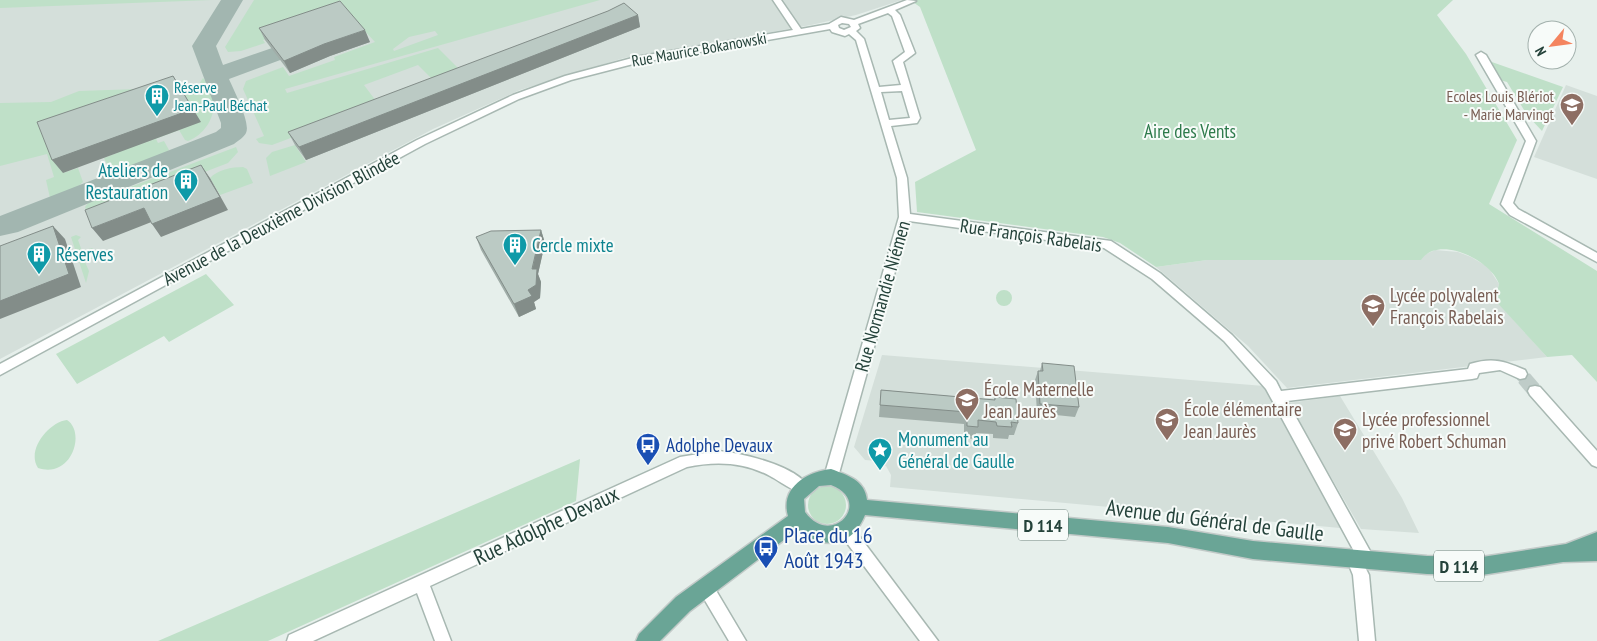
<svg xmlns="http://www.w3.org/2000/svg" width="1597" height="641" font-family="'PT Sans Narrow',sans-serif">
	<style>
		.built { fill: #d4dfda }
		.green { fill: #bfe0c8; fill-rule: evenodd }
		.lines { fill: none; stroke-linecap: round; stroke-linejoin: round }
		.taxiway { fill: #a2b6b0; fill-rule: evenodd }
		.minor-tunnel-far1 { stroke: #bfccc8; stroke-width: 12; stroke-dasharray: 12 5.5; stroke-linecap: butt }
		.minor-tunnel { stroke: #bfccc8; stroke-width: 15; stroke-dasharray: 15 8; stroke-linecap: butt }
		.minor-casing { stroke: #a8b8b2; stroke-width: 3 }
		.major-casing { stroke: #c2cac8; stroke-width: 3 }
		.minor { fill: #fff; fill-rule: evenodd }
		.major { fill: #6aa596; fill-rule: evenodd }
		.wall { fill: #a1aea9 }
		.shaded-wall { fill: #838d89 }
		.building { fill: #bbcac4; stroke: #838d89 }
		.labels { text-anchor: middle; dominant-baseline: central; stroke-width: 4; stroke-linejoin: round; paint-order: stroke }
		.far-street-label { font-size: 16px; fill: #24423a; stroke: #f7fbf9 }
		.far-culture-label { font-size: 16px; fill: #0d838f; stroke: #f7fbf9; text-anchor: start }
		.far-education-label { font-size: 16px; fill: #785e54; stroke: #f7fbf9; text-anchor: end }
		.shield { fill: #f7fbf9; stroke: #637a73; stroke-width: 1 }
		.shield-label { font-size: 18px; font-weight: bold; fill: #24423a }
		.park-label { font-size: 19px; fill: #2d7a4b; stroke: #f7fbf9 }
		.culture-label { font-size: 19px; fill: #0d838f; stroke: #f7fbf9; text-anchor: start }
		.street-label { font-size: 19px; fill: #24423a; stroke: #f7fbf9 }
		.education-label { font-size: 19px; fill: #785e54; stroke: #f7fbf9; text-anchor: start }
		.transit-label { font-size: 19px; fill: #164399; stroke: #f7fbf9; text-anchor: start }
		.near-street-label { font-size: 22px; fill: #24423a; stroke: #f7fbf9 }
		.near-transit-label { font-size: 22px; fill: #164399; stroke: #f7fbf9; text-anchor: start }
	</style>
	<rect width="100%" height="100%" fill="#e6efeb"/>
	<!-- built -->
	<path class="built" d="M0,0H902L856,15L811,25L624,58L520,90L433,129L0,359Z
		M1566,85L1597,96V179L1534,157Z
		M1435,250L1458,252L1471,257L1488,267L1499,284L1497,292L1493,297L1547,357L1287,388L1248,346L1156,267L1207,260L1424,255Z
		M882,355L1264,386L1340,528L890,487L891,475L886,466L877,461L865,460L854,447Z
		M1340,396L1402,498L1419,533L1361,529L1288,403Z"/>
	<!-- green -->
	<path class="green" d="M0,0H212L0,8Z
		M254,0H600L285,89L287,93L438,48L462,72L436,83L418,65L364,85L379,105L272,145L259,143L256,139L264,136L243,89L246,81L283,67L289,76L335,60L334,57L375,42L347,12L263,40L265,43L241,51L228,52L225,47ZM435,31L438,35L394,51L393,49L409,37Z
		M910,0H1453L1437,15L1466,54L1517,140L1489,204L1597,271V382L1572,355L1547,357L1492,297L1497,292L1499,284C1491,260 1438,234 1421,260H1207L1156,267L1120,243L1103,237L917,212L915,182L976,150L920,7Z
		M1489,61L1563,87L1542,131L1527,115L1507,82L1500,80Z
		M203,78C223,97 214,131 188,141L185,140L179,130L201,122L131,148L156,139L158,143L164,141L169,150L165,155L120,172H111L104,158L117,153L99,117L63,173L78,168L83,182L76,188L50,198L46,180L54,177L47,154L0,166V103L51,102L79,91L197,87Z
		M295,145L306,162L270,176L266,158L272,152Z
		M236,147L238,152L228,163L95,214H88L85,207L88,203Z
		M243,167L247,169L253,183L220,195L210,178C217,170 232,167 243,167Z
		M76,235L81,237L78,240L82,251L92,248L93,249L85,262L89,271L86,283L71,237Z
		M206,274L234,305L169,342L164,336L77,384L56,354Z
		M996 298a8 8 0 1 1 16 0a8 8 0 1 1-16 0Z
		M67,420C86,432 72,479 38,468C26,450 49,422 67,420Z
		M580,459L576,501L268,641H158Z
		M808 505a19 19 0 1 1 38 0a19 19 0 1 1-38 0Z"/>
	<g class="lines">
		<!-- taxiway -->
		<path class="taxiway" d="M221,0H243L216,46L223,65L275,47L283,49L287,54L283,59L229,79C234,91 251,123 246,133C244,137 238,141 234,144L18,232L0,236V216L216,132L221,128V123L192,46Z"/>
		<!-- minor-tunnel-far1 -->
		<path class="minor-tunnel-far1" d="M1520,374L1525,379"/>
		<!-- minor-tunnel -->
		<path class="minor-tunnel" d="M1524,378L1535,391"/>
		<defs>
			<path id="minor" d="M773,0H781L801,29L829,24L841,17L854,20L907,0L916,1L895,10L900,15L915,53L903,62L920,118L917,123L891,126L907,178L910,214L1111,241L1160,273L1232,335L1276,381L1281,391L1468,369L1470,364C1493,357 1504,361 1525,370L1527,374L1525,378L1520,379L1500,370L1479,373L1477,378L1472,379L1287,401L1375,560L1372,565L1365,567L1369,575L1375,641H1359L1353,575L1347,560L1350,555L1355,553L1266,389L1224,341L1152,279L1104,248L909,221L838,477L836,481L831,483L826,481L824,477L899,217L897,178L856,40L849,34L845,36L832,32L830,29L637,63L571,80L519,99L425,144L0,375V364L417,140L513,95L565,76L636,57L793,30ZM888,13L892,16L905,52L893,61L901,85L879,87L864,39L856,31L860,28L858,24ZM842,23L849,24L851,27L844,30L839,28L838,25ZM902,91L910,118L889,120L881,92Z
				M1481,52L1486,55L1536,141L1513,203L1518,209L1597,253V262L1510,215L1501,204L1526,141L1476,55Z
				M1535,386L1540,387L1597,451V467L1592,465L1530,395L1528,391L1530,387Z
				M717,451C739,452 798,466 808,487L806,492L801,493C790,489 781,482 770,476C744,462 716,461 687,467L430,586L451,641H435L417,593L313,641H287L289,635L680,457Z
				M846,523L851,525L938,641H920L841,535L838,530L841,525Z
				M705,579L711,582L746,641H729L697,587L699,582Z"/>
			<path id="major" d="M831,469C847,475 865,480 867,500L1168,527L1253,541L1427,556L1482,557L1566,544L1597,532V561L1563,562L1482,575L1427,574L1253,559L1168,543L865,515C851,549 823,549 797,530L690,611L660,641H636L639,634L676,597L788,516C780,488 806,472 831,469ZM831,485C874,501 832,549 805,512L804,499L819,486Z"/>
		</defs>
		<!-- minor casing -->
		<use href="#minor" class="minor-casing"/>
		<!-- major casing -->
		<use href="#major" class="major-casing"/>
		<!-- minor -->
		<use href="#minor" class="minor"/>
		<!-- major -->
		<use href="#major" class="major"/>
	</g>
	<!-- wall -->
	<path class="wall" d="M638,15L640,27L306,160L295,145L288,132Z
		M259,28L370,42L330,56L290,73L265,40Z
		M541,230L545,243L538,274L541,282L540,298L534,302L536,309L519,317L481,250L476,237Z
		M1042,363L1079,407L1075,417L1037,413L1035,380L1038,371H1040Z
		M881,390L994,400L995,397L1018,423L1014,435H1009L1008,439L993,438V434L976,433L975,439L964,438V424L879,417Z"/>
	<!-- shaded-wall -->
	<path class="shaded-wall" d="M638,15L640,27L306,160L299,147Z
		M365,30L370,42L330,56L290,73L284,61L324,44Z
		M173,76L201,122L63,173L52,160Z
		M201,165L210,178L228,210L161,237L152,224Z
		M144,208L154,221L103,241L92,228Z
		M53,226L65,239L81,287L0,319V301Z
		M541,230L545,243L538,274L541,282L540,298L534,302L536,309L519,317L514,304L528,290Z"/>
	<!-- building -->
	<path class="building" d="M340,1L365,30L324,44L284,61L259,28Z
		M624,3L638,15L299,147L288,132L608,11Z
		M173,76L193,109L52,160L37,122Z
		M201,165L220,197L152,224L144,208L92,228L85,210Z
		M53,226L69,274L0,301V246Z
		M541,230L532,269H537L536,285L528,290L532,296L514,304L476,237L491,231Z
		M1042,363L1074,366L1079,407L1040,404L1038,371H1043Z
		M881,390L995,400V397L1016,399L1018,423L1011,422L1012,427L997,426L996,422L978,420V427L967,426V412L880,405Z"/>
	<!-- icons -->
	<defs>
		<symbol id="building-pin" viewBox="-11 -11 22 30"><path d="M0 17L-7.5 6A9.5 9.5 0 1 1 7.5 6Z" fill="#0f9aa8" stroke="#f7fbf9"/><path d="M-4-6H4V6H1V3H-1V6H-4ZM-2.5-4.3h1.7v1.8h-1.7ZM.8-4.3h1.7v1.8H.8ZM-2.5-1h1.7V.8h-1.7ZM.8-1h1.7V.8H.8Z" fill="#fff"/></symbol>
		<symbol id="school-pin" viewBox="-11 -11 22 30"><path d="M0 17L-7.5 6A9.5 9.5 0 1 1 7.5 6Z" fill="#8d6e63" stroke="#f7fbf9"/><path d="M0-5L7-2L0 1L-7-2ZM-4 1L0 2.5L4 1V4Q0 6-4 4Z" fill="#fff"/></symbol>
		<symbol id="bus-pin" viewBox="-11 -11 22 30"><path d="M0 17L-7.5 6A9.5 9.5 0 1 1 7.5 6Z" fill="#1a4fb4" stroke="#f7fbf9"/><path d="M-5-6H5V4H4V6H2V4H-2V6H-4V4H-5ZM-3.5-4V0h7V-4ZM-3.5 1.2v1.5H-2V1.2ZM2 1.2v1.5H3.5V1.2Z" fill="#fff"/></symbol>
		<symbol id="sight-pin" viewBox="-11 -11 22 30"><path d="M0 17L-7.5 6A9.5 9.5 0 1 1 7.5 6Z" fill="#0f9aa8" stroke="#f7fbf9"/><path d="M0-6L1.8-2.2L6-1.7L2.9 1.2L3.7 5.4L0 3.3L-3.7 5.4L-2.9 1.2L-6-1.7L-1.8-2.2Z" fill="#fff"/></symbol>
	</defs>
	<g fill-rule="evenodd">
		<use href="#building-pin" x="143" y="82" width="28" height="38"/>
		<use href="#school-pin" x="1558" y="91" width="28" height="38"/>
		<use href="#building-pin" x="172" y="167" width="28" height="38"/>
		<use href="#building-pin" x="501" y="231" width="28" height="38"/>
		<use href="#building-pin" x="25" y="240" width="28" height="38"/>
		<use href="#school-pin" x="1359" y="292" width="28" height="38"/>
		<use href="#school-pin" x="953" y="386" width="28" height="38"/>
		<use href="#school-pin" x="1153" y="406" width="28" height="38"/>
		<use href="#school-pin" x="1331" y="416" width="28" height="38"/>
		<use href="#bus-pin" x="634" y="431" width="28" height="38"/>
		<use href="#sight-pin" x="866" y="436" width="28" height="38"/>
		<use href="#bus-pin" x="752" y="534" width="28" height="38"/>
	</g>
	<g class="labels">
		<!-- far-street labels -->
		<g class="far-street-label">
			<text transform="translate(699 49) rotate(-10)">Rue Maurice Bokanowski</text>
		</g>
		<!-- far-culture labels -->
		<g class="far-culture-label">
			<text x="174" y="87">Réserve<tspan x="174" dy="18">Jean-Paul Béchat</tspan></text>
		</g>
		<!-- far-education labels -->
		<g class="far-education-label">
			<text x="1554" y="96">Ecoles Louis Blériot<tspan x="1554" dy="18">- Marie Marvingt</tspan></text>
		</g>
		<!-- shield labels -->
		<g class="shield">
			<rect x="1018" y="509.5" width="50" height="31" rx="4"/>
			<rect x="1434" y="550.5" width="50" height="31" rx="4"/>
		</g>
		<g class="shield-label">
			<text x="1043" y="525">D 114</text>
			<text x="1459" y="566">D 114</text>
		</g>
		<!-- park labels -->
		<g class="park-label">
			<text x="1190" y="131">Aire des Vents</text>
		</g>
		<!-- culture labels -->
		<g class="culture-label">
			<text x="168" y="170" text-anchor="end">Ateliers de<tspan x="168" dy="22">Restauration</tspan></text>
			<text x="532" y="245">Cercle mixte</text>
			<text x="56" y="254">Réserves</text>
			<text x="898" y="439">Monument au<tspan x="898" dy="22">Général de Gaulle</tspan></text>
		</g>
		<!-- street labels -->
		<g class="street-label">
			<text transform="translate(281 218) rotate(-28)">Avenue de la Deuxième Division Blindée</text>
			<text transform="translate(1031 235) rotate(8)">Rue François Rabelais</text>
			<text transform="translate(882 296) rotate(-74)">Rue Normandie Niémen</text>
		</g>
		<!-- education labels -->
		<g class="education-label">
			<text x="1390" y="295">Lycée polyvalent<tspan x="1390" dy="22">François Rabelais</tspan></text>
			<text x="984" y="389">École Maternelle<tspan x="984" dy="22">Jean Jaurès</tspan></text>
			<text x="1184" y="409">École élémentaire<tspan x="1184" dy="22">Jean Jaurès</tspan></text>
			<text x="1362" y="419">Lycée professionnel<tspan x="1362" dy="22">privé Robert Schuman</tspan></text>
		</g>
		<!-- transit labels -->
		<g class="transit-label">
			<text x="666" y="445">Adolphe Devaux</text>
		</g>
		<!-- near-street labels -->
		<g class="near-street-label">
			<text transform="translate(1215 520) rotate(7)">Avenue du Général de Gaulle</text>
			<text transform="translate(546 525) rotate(-25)">Rue Adolphe Devaux</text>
		</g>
		<!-- near-transit labels -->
		<g class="near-transit-label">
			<text x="784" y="535">Place du 16<tspan x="784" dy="25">Août 1943</tspan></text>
		</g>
	</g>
	<!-- north arrow -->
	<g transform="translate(1552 45) rotate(241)"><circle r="24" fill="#f7fbf9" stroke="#a3b1ad"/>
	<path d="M0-4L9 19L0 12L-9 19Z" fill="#f4845f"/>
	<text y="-8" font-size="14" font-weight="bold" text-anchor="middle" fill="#24423a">N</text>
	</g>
</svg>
